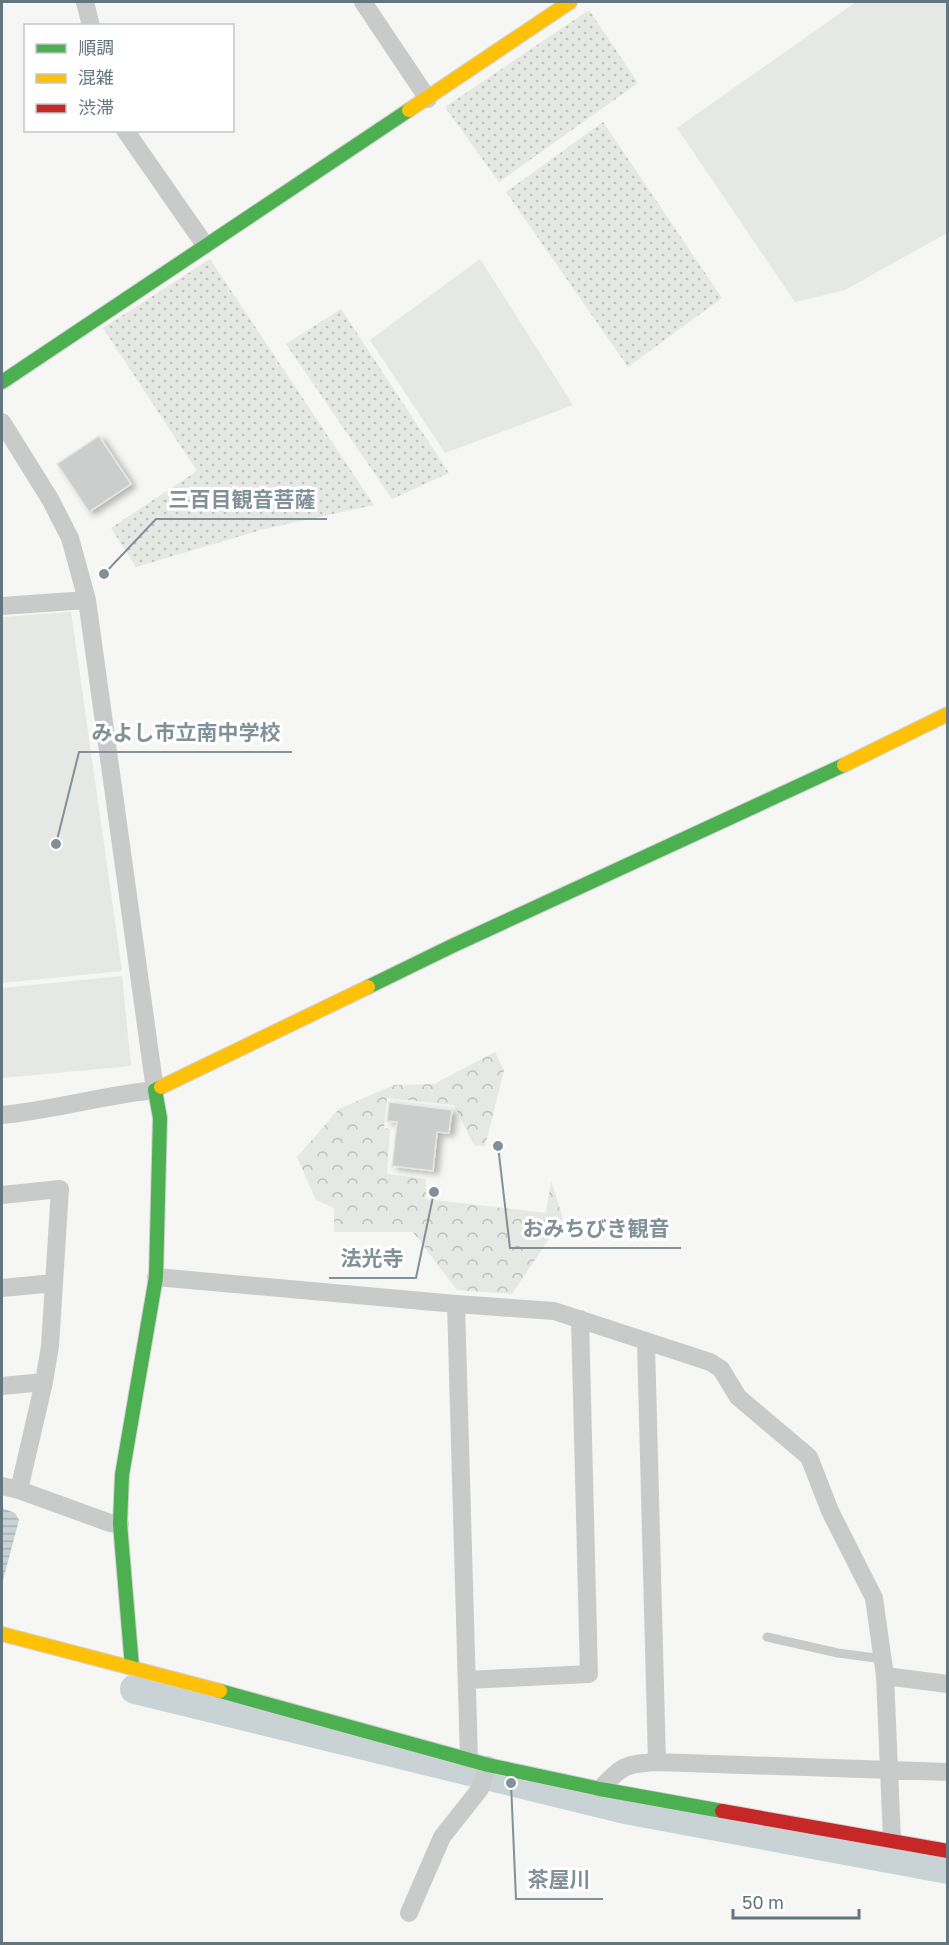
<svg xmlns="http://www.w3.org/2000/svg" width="949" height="1945" font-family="'Golos Text','Noto Sans JP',sans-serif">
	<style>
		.forest { fill: url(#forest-crowns) }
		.park { fill: #e5e8e3 }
		.garden { fill: url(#garden-dots) }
		.water { fill: url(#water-rules) }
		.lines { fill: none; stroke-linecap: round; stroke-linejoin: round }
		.river { stroke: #c9d3d5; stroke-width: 30 }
		.building { fill: #cccece; stroke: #e6e6e5; stroke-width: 1.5; filter: url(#shadow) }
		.fast-casing { stroke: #d2d3d3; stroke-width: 16 }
		.slow-casing { stroke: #d2d3d3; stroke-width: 16 }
		.jam-casing { stroke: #d2d3d3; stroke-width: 16 }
		.lane { stroke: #c9cbcb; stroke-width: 9 }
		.street { stroke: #c9cbcb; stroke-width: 18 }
		.fast { stroke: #4caf50; stroke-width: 14 }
		.slow { stroke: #ffc107; stroke-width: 14 }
		.jam { stroke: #c62828; stroke-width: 14 }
		.leader { fill: none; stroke: #829098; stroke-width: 2 }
		.callout-dot { fill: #829098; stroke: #fff; stroke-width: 2 }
		.callout-label { font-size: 21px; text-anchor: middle; font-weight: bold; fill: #829098; stroke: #fff; stroke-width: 6; stroke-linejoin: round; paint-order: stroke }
	</style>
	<defs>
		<pattern id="forest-crowns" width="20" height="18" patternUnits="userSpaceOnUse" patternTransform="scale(1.5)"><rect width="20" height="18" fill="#e5e8e3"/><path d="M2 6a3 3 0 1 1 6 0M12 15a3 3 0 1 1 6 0" fill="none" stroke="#bdc1bd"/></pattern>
		<pattern id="garden-dots" width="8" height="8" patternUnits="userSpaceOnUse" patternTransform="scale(1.5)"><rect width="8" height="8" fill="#e5e8e3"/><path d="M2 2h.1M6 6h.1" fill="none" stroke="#bdc1bd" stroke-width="1.8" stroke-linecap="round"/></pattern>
		<pattern id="water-rules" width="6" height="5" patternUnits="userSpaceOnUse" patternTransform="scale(1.5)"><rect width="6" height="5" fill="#c9d3d5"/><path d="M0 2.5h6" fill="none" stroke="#a7b0b2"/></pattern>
		<filter id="shadow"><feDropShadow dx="5" dy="3" stdDeviation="3" flood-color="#0004"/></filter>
	</defs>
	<rect width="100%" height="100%" fill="#f6f6f5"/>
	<!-- forest -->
	<path class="forest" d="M495,1052L504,1070L485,1146L474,1145L454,1105L387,1098L384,1128L390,1129L387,1174L426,1179V1199L546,1213L551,1181L563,1218L512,1294L457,1290L413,1232H334V1208L316,1200L297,1157L339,1109L394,1085L434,1084Z"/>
	<!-- park -->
	<path class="park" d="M856,2H947V233L845,290L795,302L677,128Z
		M480,259L573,405L445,453L370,340Z
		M71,612L122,971L2,983V617Z
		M122,976L131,1066L2,1078V988Z"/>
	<!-- garden -->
	<path class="garden" d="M589,10L638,83L499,182L445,107Z
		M603,122L722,298L628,367L506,192Z
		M210,259L374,505L264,529L136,567L111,528L197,471L103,328Z
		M341,309L449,473L392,499L286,344Z"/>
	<!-- water -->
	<path class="water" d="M2,1508L15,1513L19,1520L2,1584Z"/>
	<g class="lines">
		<!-- river -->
		<path class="river" d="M135,1689L625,1809L948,1869"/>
	</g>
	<!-- building -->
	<path class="building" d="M99,436L131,484L89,512L57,464Z
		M389,1102L452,1110L449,1133L437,1132L433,1171L392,1166L397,1122L387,1121Z"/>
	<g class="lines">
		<defs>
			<path id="fast" d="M2,382L409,110
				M368,987L452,946L844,765
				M132,1667L120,1524L122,1475L156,1277L160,1118L155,1090L161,1087
				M220,1691L488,1765L600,1789L722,1811"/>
			<path id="slow" d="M409,110L570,2
				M844,765L948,714
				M161,1087L368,987
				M2,1634L220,1691"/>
			<path id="jam" d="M722,1811L948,1851"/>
		</defs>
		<!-- fast casing -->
		<use href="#fast" class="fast-casing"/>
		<!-- slow casing -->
		<use href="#slow" class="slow-casing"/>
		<!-- jam casing -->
		<use href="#jam" class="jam-casing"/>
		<!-- lane -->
		<path class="lane" d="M767,1637L838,1653L883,1659"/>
		<!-- street -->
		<path class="street" d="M85,2L91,26
			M363,2L428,99
			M125,130L205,245
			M2,422L50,499L70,538L87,600L155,1090C104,1095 54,1110 2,1115
			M2,606L87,600
			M2,1195L60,1189L50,1346L44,1382L19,1490L2,1486
			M156,1277L456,1304L554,1311L710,1362L721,1369L738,1397L809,1457L830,1511L874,1598L885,1676L892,1840
			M2,1288L54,1283
			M456,1304L469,1760
			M646,1343L657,1762
			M2,1386L44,1382
			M19,1490L110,1523L120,1524
			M885,1676L948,1684
			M467,1680L589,1674L580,1319
			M600,1789C623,1765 625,1764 657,1762L948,1772
			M409,1913L442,1837L480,1789L488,1765"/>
		<!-- fast -->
		<use href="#fast" class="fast"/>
		<!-- slow -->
		<use href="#slow" class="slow"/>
		<!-- jam -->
		<use href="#jam" class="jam"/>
	</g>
	<!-- callouts -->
	<path class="leader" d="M104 574L156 519H327M56 844L79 752H292M498 1146L510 1248H681M434 1192L416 1278H329M511 1783L516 1899H603"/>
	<g class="callout-dot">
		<circle cx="104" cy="574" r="6"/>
		<circle cx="56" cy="844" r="6"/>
		<circle cx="498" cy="1146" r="6"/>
		<circle cx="434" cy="1192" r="6"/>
		<circle cx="511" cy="1783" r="6"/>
	</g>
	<g class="callout-label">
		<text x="242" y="507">三百目観音菩薩</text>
		<text x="186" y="740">みよし市立南中学校</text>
		<text x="596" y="1236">おみちびき観音</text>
		<text x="372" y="1266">法光寺</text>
		<text x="559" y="1887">茶屋川</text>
	</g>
	<!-- border -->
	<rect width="949" height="1945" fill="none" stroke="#63757f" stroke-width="6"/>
	<!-- legend -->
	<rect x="24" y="24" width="210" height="108" fill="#ffffff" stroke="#c1c8cc" stroke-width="1.5"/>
	<rect x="36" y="44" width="30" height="9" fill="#4caf50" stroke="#c1c8cc" stroke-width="1.5"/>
	<text x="78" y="54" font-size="18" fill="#63757f">順調</text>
	<rect x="36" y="74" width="30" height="9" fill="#ffc107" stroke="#c1c8cc" stroke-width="1.5"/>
	<text x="78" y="84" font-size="18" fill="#63757f">混雑</text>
	<rect x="36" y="104" width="30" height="9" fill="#c62828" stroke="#c1c8cc" stroke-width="1.5"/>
	<text x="78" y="114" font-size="18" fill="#63757f">渋滞</text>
	<!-- scale -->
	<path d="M733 1909v9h126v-9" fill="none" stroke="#63757f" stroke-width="3"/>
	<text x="742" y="1909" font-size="18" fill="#63757f" stroke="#ffffff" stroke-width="4.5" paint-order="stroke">50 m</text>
</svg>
